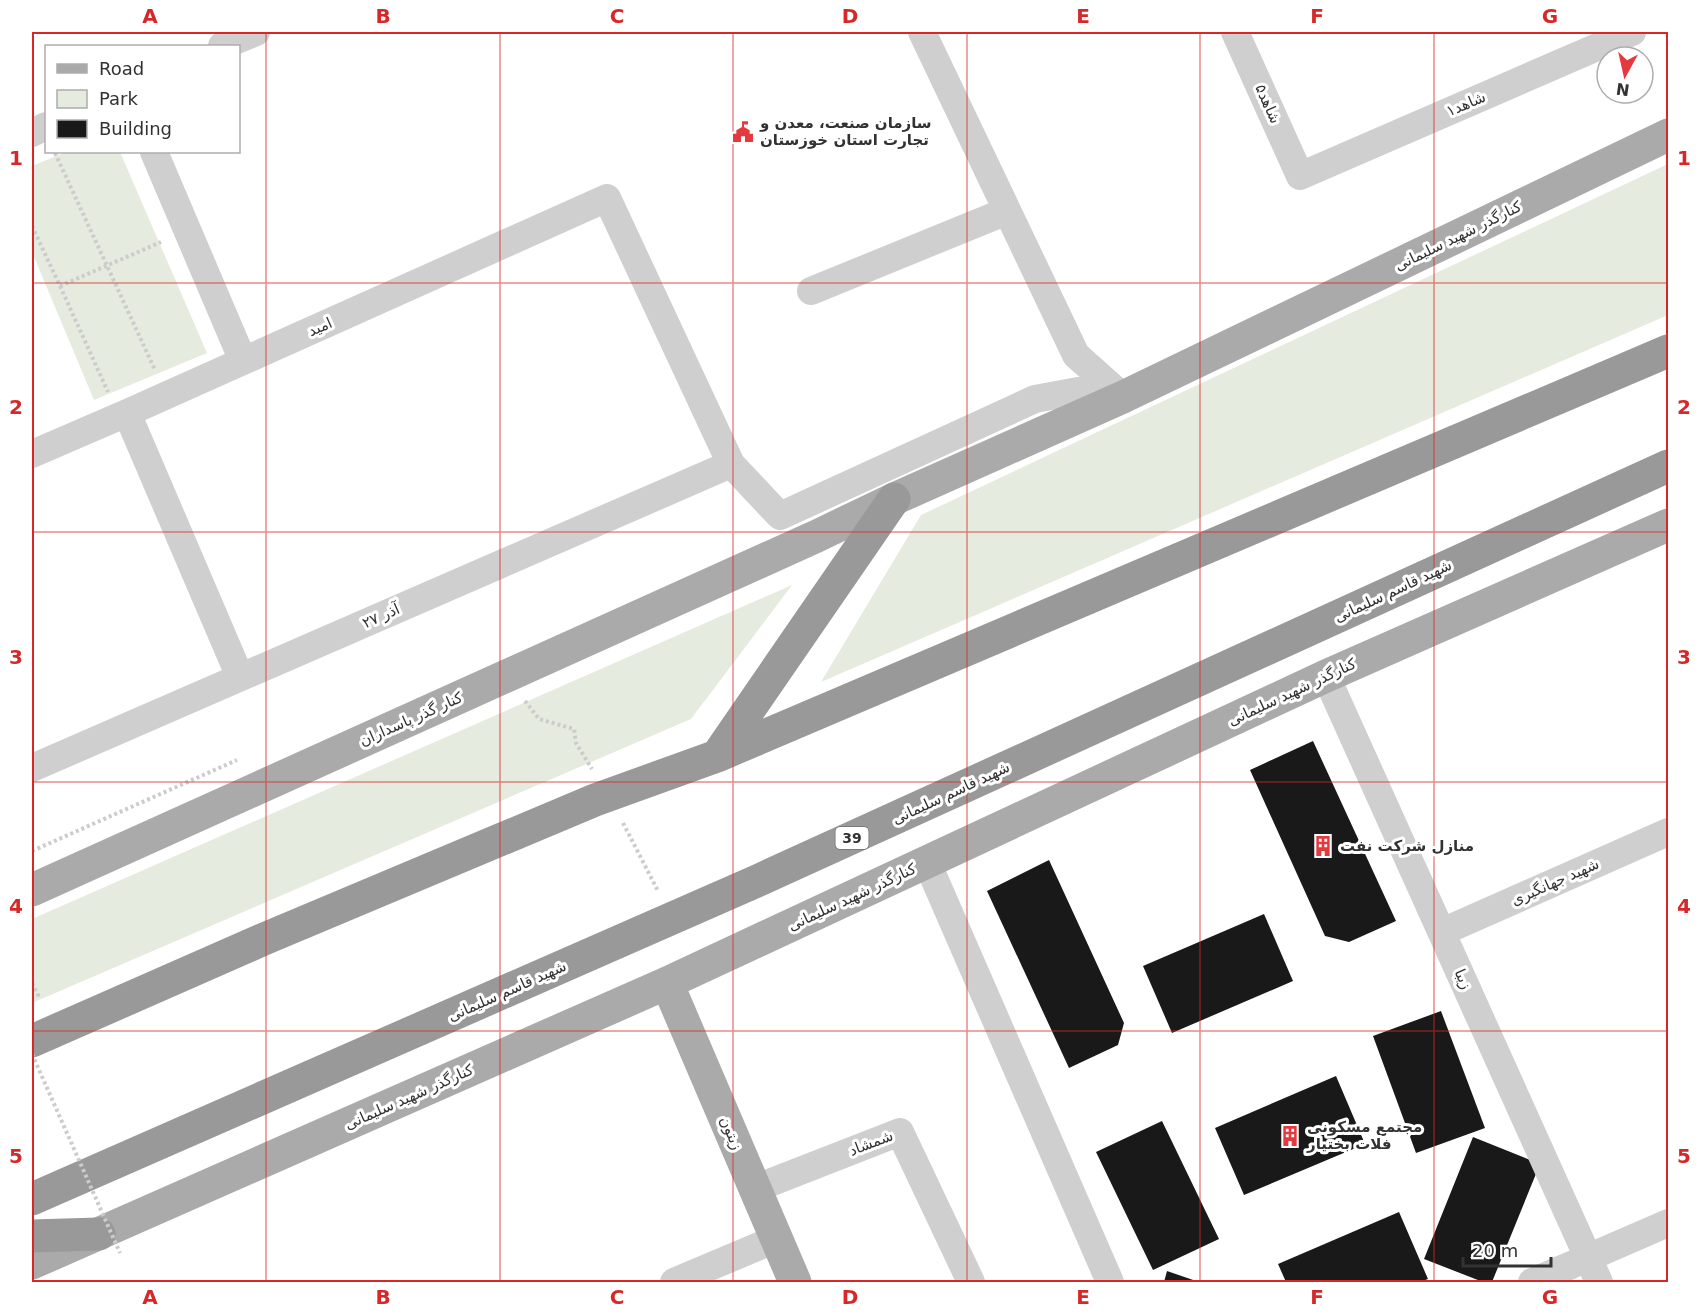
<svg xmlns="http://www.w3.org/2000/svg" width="1700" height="1314" font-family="'DejaVu Sans','Noto Sans Arabic',sans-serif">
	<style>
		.green { fill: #e5ebde }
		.building { fill: #191919 }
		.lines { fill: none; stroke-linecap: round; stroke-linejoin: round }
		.path { stroke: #ccc; stroke-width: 4; stroke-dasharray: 3 3; stroke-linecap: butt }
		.minor { stroke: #cfcfcf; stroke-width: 28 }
		.major { stroke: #aaa; stroke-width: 33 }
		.highway { stroke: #999; stroke-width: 33 }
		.path-bridge { stroke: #ccc; stroke-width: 4; stroke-dasharray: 3 3; stroke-linecap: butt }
		.grid { fill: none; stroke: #d62828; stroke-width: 1.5; stroke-opacity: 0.55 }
		.labels { text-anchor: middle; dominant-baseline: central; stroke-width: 6; stroke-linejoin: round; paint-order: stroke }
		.shield { fill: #fff; stroke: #707070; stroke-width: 1.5 }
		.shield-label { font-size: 14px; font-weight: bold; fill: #323232 }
		.street-label { font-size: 15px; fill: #323232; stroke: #fff }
		.poi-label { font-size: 15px; font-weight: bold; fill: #323232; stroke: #fff; text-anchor: start }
		.neatline { fill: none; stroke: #d62828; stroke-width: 2 }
		.grid-label { font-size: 20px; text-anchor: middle; font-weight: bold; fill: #d62828 }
	</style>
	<rect width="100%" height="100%" fill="#fff"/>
	<!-- green -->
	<path class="green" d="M66,152H120L207,353L94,400L32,252V166Z
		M1668,164V315L821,682L921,515Z
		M792,585L691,719L32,1003V919Z"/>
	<!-- building -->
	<path class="building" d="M1313,741L1396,921L1349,942L1325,936L1250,770Z
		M1049,860L1124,1023L1118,1045L1069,1068L987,891Z
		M1264,914L1293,981L1172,1033L1143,966Z
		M1441,1011L1485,1128L1416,1153L1373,1036Z
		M1336,1076L1365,1144L1244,1195L1215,1128Z
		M1162,1121L1219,1239L1153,1270L1096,1152Z
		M1473,1137L1540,1164L1492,1282H1483L1424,1259Z
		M1399,1212L1428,1279L1420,1282H1286L1278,1264Z
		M1167,1271L1199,1282H1164Z"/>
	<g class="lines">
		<!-- path -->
		<path class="path" d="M55,153L155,370
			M32,226L60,286L161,242
			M60,286L108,392
			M525,701L539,719L574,729L576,743L592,769
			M623,823L658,891
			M32,851L237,760
			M32,983L38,995L32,998"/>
		<!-- minor -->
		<path class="minor" d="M922,32L1076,355L1123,397
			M1235,32L1300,176L1632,32
			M222,46L256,32
			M32,133L46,126
			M154,152L243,361
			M811,291L1007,211
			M127,413L240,677
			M32,454L127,413L607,198L731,464L780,516L1035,399L1078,391L1123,397
			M1326,676L1599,1282
			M32,768L731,464
			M927,862L1110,1282
			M1442,932L1668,832
			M754,1189L900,1132L971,1282
			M674,1282L776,1239
			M1532,1282L1668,1223"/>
		<!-- major -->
		<path class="major" d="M32,890L817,536L894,499L1123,397L1668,135
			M667,983L795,1282
			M32,1263L667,983L1326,676L1668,525"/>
		<!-- highway -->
		<path class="highway" d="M717,756L894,499
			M32,1041L264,939L595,800L717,756L1668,351
			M32,1199L757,881L1668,466
			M32,1236L99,1234"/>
		<!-- path-bridge -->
		<path class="path-bridge" d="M32,1054L120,1253"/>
	</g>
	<!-- grid -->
	<path class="grid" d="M266,32V1282M500,32V1282M733,32V1282M967,32V1282M1200,32V1282M1434,32V1282M32,283H1668M32,532H1668M32,782H1668M32,1031H1668"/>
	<!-- icons -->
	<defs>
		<symbol id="civic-bare" viewBox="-9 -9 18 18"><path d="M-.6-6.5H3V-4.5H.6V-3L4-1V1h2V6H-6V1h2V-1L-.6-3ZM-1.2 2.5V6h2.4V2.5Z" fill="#e43a3f" stroke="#fff" stroke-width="2.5" paint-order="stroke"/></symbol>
		<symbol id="building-bare" viewBox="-9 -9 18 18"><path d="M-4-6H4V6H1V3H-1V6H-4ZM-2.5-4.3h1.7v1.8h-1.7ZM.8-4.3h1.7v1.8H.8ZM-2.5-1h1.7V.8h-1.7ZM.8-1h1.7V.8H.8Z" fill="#e43a3f" stroke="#fff" stroke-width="2.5" paint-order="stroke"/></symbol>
	</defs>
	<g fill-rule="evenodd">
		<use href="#civic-bare" x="728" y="117" width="30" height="30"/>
		<use href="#building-bare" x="1308" y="831" width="30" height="30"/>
		<use href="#building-bare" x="1275" y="1121" width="30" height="30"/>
	</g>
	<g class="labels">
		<!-- shield labels -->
		<rect class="shield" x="835.5" y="827" width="33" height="22" rx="4.5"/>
		<g class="shield-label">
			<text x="852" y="838">39</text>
		</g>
		<!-- street labels -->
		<g class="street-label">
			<text transform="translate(1268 104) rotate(66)">شاهد۵</text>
			<text transform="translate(1466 104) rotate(-23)">شاهد۱</text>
			<text transform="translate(1458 236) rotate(-26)">کنارگذر شهید سلیمانی</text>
			<text transform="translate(320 327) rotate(-24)">امید</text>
			<text transform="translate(1393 591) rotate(-25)">شهید قاسم سلیمانی</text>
			<text transform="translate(381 616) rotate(-24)">آذر ۲۷</text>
			<text transform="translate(1292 692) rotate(-25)">کنارگذر شهید سلیمانی</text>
			<text transform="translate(411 719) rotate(-24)">کنار گذر پاسداران</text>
			<text transform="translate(951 793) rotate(-25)">شهید قاسم سلیمانی</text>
			<text transform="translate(1555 882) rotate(-24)">شهید جهانگیری</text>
			<text transform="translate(852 897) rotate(-25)">کنارگذر شهید سلیمانی</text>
			<text transform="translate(1463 979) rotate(66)">زیبا</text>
			<text transform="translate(507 991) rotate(-24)">شهید قاسم سلیمانی</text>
			<text transform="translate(409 1097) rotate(-24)">کنارگذر شهید سلیمانی</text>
			<text transform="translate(731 1133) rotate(67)">زیتون</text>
			<text transform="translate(871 1143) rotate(-21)">شمشاد</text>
		</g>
		<!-- poi labels -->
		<g class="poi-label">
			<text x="760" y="123">سازمان صنعت، معدن و<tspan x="760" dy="17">تجارت استان خوزستان</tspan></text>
			<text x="1340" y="846">منازل شرکت نفت</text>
			<text x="1307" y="1127">مجتمع مسکونی<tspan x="1307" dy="17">فلات بختیار</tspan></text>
		</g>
	</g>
	<!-- border -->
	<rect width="1700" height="1314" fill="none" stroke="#ffffff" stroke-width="66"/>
	<!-- legend -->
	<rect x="45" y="45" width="195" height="108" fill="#ffffff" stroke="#adadad" stroke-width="1.5"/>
	<rect x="57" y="64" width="30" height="9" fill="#aaaaaa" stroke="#adadad" stroke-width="1.5"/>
	<text x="99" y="75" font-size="18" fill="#323232">Road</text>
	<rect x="57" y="90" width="30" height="18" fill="#e5ebde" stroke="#adadad" stroke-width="1.5"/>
	<text x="99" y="105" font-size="18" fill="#323232">Park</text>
	<rect x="57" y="120" width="30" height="18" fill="#191919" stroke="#adadad" stroke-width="1.5"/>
	<text x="99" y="135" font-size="18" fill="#323232">Building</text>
	<!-- north arrow -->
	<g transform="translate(1625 75) rotate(188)"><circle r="28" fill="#ffffff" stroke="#adadad" stroke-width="1.5"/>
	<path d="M0-4.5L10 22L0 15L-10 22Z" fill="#e43a3f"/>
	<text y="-9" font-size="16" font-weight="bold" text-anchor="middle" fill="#323232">N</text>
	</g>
	<!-- scale -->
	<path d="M1463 1257v9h88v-9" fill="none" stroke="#323232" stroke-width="3"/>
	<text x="1472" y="1257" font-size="18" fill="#323232" stroke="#ffffff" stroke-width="4.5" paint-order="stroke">20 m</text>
	<rect x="33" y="33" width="1634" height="1248" class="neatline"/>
	<g class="grid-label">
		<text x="150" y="23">A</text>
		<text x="383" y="23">B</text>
		<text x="617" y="23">C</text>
		<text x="850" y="23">D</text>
		<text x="1083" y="23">E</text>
		<text x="1317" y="23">F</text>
		<text x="1550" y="23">G</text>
		<text x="16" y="165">1</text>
		<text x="1684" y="165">1</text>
		<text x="16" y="414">2</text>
		<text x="1684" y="414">2</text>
		<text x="16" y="664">3</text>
		<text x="1684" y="664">3</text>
		<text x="16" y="913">4</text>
		<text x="1684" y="913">4</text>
		<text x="16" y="1163">5</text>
		<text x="1684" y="1163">5</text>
		<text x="150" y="1304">A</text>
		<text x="383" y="1304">B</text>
		<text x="617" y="1304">C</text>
		<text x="850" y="1304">D</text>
		<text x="1083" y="1304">E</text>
		<text x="1317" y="1304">F</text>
		<text x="1550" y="1304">G</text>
	</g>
</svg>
